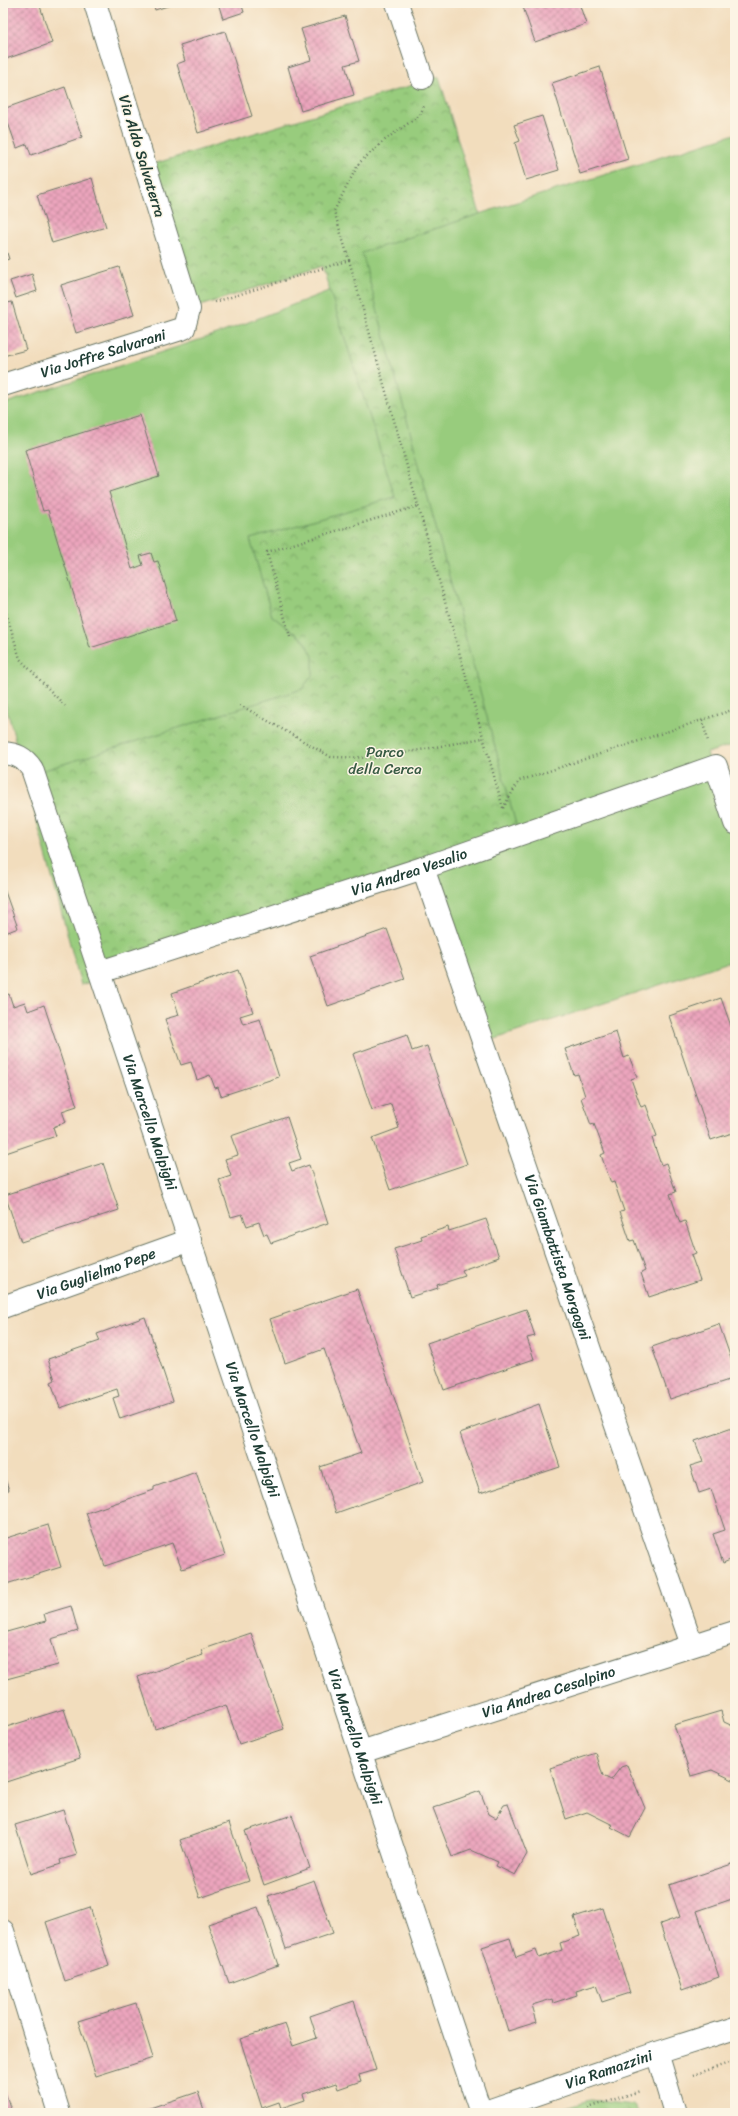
<svg xmlns="http://www.w3.org/2000/svg" width="738" height="2116" font-family="Sriracha,sans-serif">
	<style>
		.grass { fill: #98cc7d; stroke: #5c8458 }
		.park { fill: url(#park-crowns); stroke: #5c8458 }
		.building { fill: url(#building-cross-hatch) }
		.lines { fill: none; stroke-linecap: round; stroke-linejoin: round }
		.minor-casing { stroke: #697564; stroke-width: 24 }
		.path { stroke: #697564; stroke-width: 2.5; stroke-dasharray: 1 3; stroke-linecap: butt }
		.minor { stroke: #fff; stroke-width: 22 }
		.labels { text-anchor: middle; dominant-baseline: central; stroke-width: 3; stroke-linejoin: round; paint-order: stroke }
		.street-label { font-size: 15px; fill: #1f3d34; stroke: #fcf5e5 }
		.park-label { font-size: 15px; fill: #375a43; stroke: #fcf5e5 }
	</style>
	<defs>
		<pattern id="park-crowns" width="20" height="18" patternUnits="userSpaceOnUse"><rect width="20" height="18" fill="#98cc7d"/><path d="M2 6a3 3 0 1 1 6 0M12 15a3 3 0 1 1 6 0" fill="none" stroke="#7ba767"/></pattern>
		<pattern id="building-cross-hatch" width="8" height="8" patternUnits="userSpaceOnUse"><rect width="8" height="8" fill="#eca5bd"/><path d="M0 0l8 8M0 8l8-8" fill="none" stroke="#bf889a"/></pattern>
	</defs>
	<rect width="100%" height="100%" fill="#fcf5e5"/>
	<filter id="ink" filterUnits="userSpaceOnUse"><feTurbulence type="fractalNoise" baseFrequency=".025" numOctaves="2"/><feDisplacementMap in="SourceGraphic" scale="8" xChannelSelector="R" yChannelSelector="G"/><feConvolveMatrix kernelMatrix="1 2 1 2 8 2 1 2 1" color-interpolation-filters="sRGB"/></filter>
	<filter id="wash" filterUnits="userSpaceOnUse"><feTurbulence type="fractalNoise" baseFrequency=".012" numOctaves="4" result="noise"/><feDisplacementMap in="SourceGraphic" scale="16" xChannelSelector="R" yChannelSelector="G"/><feGaussianBlur stdDeviation="0.9" result="paint"/><feColorMatrix in="noise" values="0 0 0 0 0 0 0 0 0 0 0 0 0 0 0 0 0 1.4 0 .05"/><feComposite in="paint" operator="in"/></filter>
	<g filter="url(#wash)">
		<rect width="100%" height="100%" fill="#f2ddbd"/>
		<!-- grass -->
		<path class="grass" d="M735,134V744L707,753L735,838V960L480,1044L423,874L81,985L3,695V404L223,332L331,290L357,252Z"/>
		<!-- park -->
		<path class="park" d="M439,77L480,214L362,253L518,832L104,966L38,772L302,689L313,674V656L305,641L272,616L250,539L395,497L322,266L194,308L150,165Z
			M590,2100L633,2105L640,2113H546Z"/>
		<g id="blocks">
			<!-- building -->
			<path class="building" d="M3,3H39L52,43L3,60Z
				M153,3H177L155,10Z
				M218,3H241L244,12L223,19Z
				M579,3L586,24L535,42L522,4Z
				M345,16L359,61L345,65L354,95L301,111L288,67L311,60L301,29Z
				M225,31L252,116L198,133L177,64L185,61L180,45Z
				M600,67L628,159L580,174L552,83Z
				M65,87L82,137L31,155L27,144L17,148L3,109Z
				M542,116L559,170L526,180L515,143L520,141L514,125Z
				M92,178L106,227L52,243L37,195Z
				M3,241L9,259L3,261Z
				M119,267L134,315L76,333L61,285Z
				M32,274L37,291L16,298L10,281Z
				M12,302L26,350L3,356V304Z
				M140,415L159,476L109,492L132,569L143,565L140,556L151,553L154,562L158,561L176,621L90,648L48,510L43,511L25,450Z
				M3,886L18,928L3,934Z
				M387,929L405,979L328,1006L310,956Z
				M238,970L253,1012L240,1016L243,1024L260,1019L279,1077L221,1096L218,1087L215,1088L210,1075L197,1080L191,1062L181,1065L165,1019L179,1015L172,993Z
				M9,994L13,1006L25,1002L28,1011L44,1005L77,1106L62,1111L66,1122L53,1127L56,1136L3,1154V996Z
				M721,998L731,1026L735,1025V1132L711,1140L669,1016Z
				M616,1032L624,1058L629,1056L637,1077L631,1079L641,1107L646,1105L657,1136L652,1138L661,1165L666,1163L676,1192L670,1194L680,1223L685,1221L696,1253L691,1255L700,1280L649,1297L641,1273L645,1271L634,1240L630,1241L620,1212L624,1211L614,1182L611,1183L601,1155L605,1153L594,1124L591,1125L581,1098L585,1096L578,1074L574,1075L565,1049Z
				M407,1035L412,1051L427,1046L467,1164L390,1190L372,1138L399,1128L391,1104L372,1110L353,1054Z
				M287,1117L301,1159L289,1163L292,1171L309,1165L328,1223L271,1243L267,1234L264,1235L259,1222L247,1226L242,1214L231,1217L219,1180L231,1176L225,1159L238,1155L231,1136Z
				M103,1163L119,1210L21,1242L5,1195Z
				M486,1219L499,1257L462,1270L465,1276L437,1285L438,1288L410,1297L394,1249L422,1240L421,1236L448,1227L449,1231Z
				M357,1289L423,1482L336,1513L320,1467L361,1453L324,1349L285,1363L270,1319Z
				M526,1309L535,1336L527,1338L534,1359L444,1390L427,1343Z
				M145,1317L173,1401L120,1419L113,1398L119,1396L117,1389L60,1408L51,1382L55,1380L48,1359L100,1341L97,1334Z
				M719,1324L735,1370V1378L670,1399L652,1347Z
				M539,1404L560,1467L480,1493L460,1433Z
				M735,1427V1558L723,1563L713,1534L725,1530L711,1489L699,1493L690,1466L703,1462L695,1441Z
				M196,1472L225,1555L182,1569L172,1543L105,1566L86,1513L154,1490V1487Z
				M3,1473L9,1490L3,1491Z
				M48,1525L61,1567L3,1585V1539Z
				M71,1606L78,1631L51,1639L58,1665L3,1680V1633L46,1621L44,1614Z
				M251,1633L284,1729L239,1744L226,1705L155,1729L138,1677L203,1655L201,1650Z
				M64,1709L80,1758L3,1783V1728Z
				M721,1711L724,1722L735,1727V1781L712,1770L691,1776L674,1725Z
				M596,1753L603,1776L611,1780L621,1767L627,1765L645,1808L630,1837L611,1827L613,1825L587,1812L566,1819L550,1768Z
				M480,1791L489,1814L496,1818L504,1805L508,1804L527,1854L515,1875L496,1866L498,1862L471,1850L452,1857L433,1808Z
				M63,1810L77,1855L60,1860L61,1864L31,1874L15,1825Z
				M292,1815L310,1868L264,1885L245,1831Z
				M229,1823L249,1881L200,1898L180,1840Z
				M735,1863V1898L697,1911L719,1977L682,1990L660,1924L680,1917L669,1885Z
				M314,1880L333,1933L286,1949L268,1896Z
				M90,1907L109,1966L65,1981L46,1922Z
				M258,1907L278,1965L229,1983L208,1924Z
				M603,1908L630,1993L602,2002L596,1985L576,1991L577,1995L553,2003L552,1999L532,2005L537,2022L508,2031L482,1947L510,1938L516,1957L536,1950L539,1958L562,1950L560,1943L580,1936L574,1917Z
				M354,2001L376,2070L359,2075L361,2081L338,2089L336,2083L303,2094L305,2100L281,2108L279,2102L262,2108L240,2039L285,2024L293,2046L317,2038L310,2016Z
				M136,2003L153,2058L96,2076L78,2021Z
				M3,2086L12,2113H3Z
				M198,2092L205,2113H135Z"/>
		</g>
	</g>
	<g filter="url(#ink)">
		<use href="#blocks" fill-opacity="0" stroke="#697564" stroke-width="1"/>
		<g class="lines">
			<defs>
				<g id="minor">
					<path d="M397,3L422,78"/>
					<path id="s1" d="M3,385L184,328L189,309L95,3"/>
					<path id="s2" d="M3,753C16,754 24,757 32,769L481,2113"/>
					<path id="s3" d="M423,868L692,1645"/>
					<path id="s4" d="M100,972L423,868L716,766L735,823"/>
					<path id="s5" d="M3,1307L190,1240"/>
					<path id="s6" d="M361,1752L735,1632"/>
					<path d="M3,1931L59,2113"/>
					<path d="M657,2053L675,2113"/>
					<path id="s7" d="M482,2113L657,2053L735,2028"/>
				</g>
			</defs>
			<!-- minor casing -->
			<use href="#minor" class="minor-casing"/>
			<!-- path -->
			<path class="path" d="M349,260L503,808
				M215,302L349,260L334,211L359,163L386,139L420,115L425,104
				M3,602L20,659L65,706
				M290,637L267,552L418,506
				M240,705L331,757L378,758L483,738
				M702,720L708,741
				M503,808L519,781L735,709
				M693,2075L735,2061
				M588,2108L640,2091"/>
			<!-- minor -->
			<use href="#minor" class="minor"/>
		</g>
	</g>
	<g class="labels">
		<!-- street labels -->
		<g class="street-label">
			<text transform="translate(142 156) rotate(73)">Via Aldo Salvaterra</text>
			<text stroke="none"><textPath href="#s1" startOffset="105">Via Joffre Salvarani</textPath></text>
			<text stroke="none"><textPath href="#s4" startOffset="325">Via Andrea Vesalio</textPath></text>
			<text stroke="none"><textPath href="#s2" startOffset="407">Via Marcello Malpighi</textPath></text>
			<text stroke="none"><textPath href="#s3" startOffset="412">Via Giambattista Morgagni</textPath></text>
			<text stroke="none"><textPath href="#s5" startOffset="99">Via Guglielmo Pepe</textPath></text>
			<text stroke="none"><textPath href="#s2" startOffset="731">Via Marcello Malpighi</textPath></text>
			<text stroke="none"><textPath href="#s6" startOffset="197">Via Andrea Cesalpino</textPath></text>
			<text stroke="none"><textPath href="#s2" startOffset="1055">Via Marcello Malpighi</textPath></text>
			<text stroke="none"><textPath href="#s7" startOffset="134">Via Ramazzini</textPath></text>
		</g>
		<!-- park labels -->
		<g class="park-label">
			<text x="385" y="752">Parco<tspan x="385" dy="17">della Cerca</tspan></text>
		</g>
	</g>
	<!-- margin -->
	<rect width="738" height="2116" fill="none" stroke="#fcf5e5" stroke-width="16"/>
</svg>
